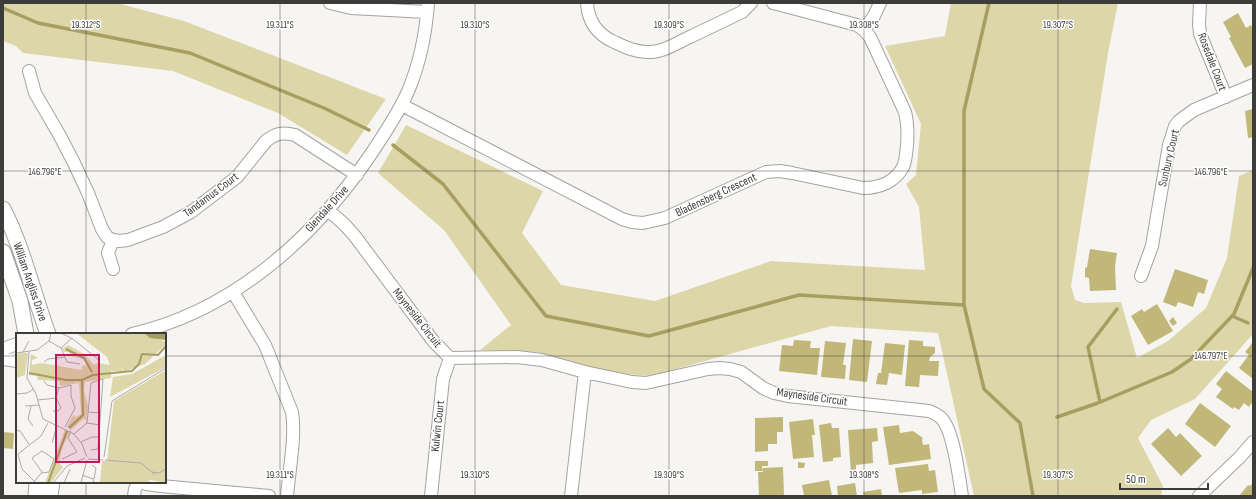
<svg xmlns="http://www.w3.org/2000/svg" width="1256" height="499" font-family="'Sofia Sans Condensed',sans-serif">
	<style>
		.green { fill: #ddd6a9 }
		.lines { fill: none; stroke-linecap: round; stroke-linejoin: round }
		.stream { stroke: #a79e61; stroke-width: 3.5 }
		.building { fill: #c0b779 }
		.minor-casing { stroke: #a4a3a0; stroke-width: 14 }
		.tertiary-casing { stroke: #a4a3a0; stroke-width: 17 }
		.minor { stroke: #fff; stroke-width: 12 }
		.tertiary { stroke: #fff; stroke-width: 15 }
		.ticks { fill: none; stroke: #3c3c3b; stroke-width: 1; stroke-opacity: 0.45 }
		.labels { text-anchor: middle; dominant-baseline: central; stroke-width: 3; stroke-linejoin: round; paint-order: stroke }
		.street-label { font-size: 12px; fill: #3c3c3b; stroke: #fff }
		.inset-river { fill: none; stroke: #a79e61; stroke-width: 2 }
		.inset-road { fill: none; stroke: #acaba9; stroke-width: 1 }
		.view { fill: #c2185b; fill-opacity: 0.15; stroke: #c2185b; stroke-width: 2 }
		.inset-edge { fill: none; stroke: #3c3c3b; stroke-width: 2 }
		.ticks-label { font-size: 10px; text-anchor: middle; fill: #3c3c3b; stroke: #fff; stroke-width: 3; stroke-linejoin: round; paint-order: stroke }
	</style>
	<rect width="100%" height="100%" fill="#f6f5f2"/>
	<!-- green -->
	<path class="green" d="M3,3H117L184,21L386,99L347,155L278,113L173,71L23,53L16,46L3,41Z
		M951,3H1118L1108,53L1071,286L1075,300L1084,303L1121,302L1137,358L1168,341L1206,308L1227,258L1239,176L1253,170V334L1195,399L1151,420L1138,438L1163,486L1161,496H974L938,333L831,326L651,376L613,373L537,352L480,350L511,325L444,230L378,173L406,125L543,191L522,233L561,285L655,301L771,261L925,270L919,207L906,184L916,175L921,124L885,46L945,36Z"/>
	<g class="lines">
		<!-- stream -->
		<path class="stream" d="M989,3L964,111V305L984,389L1020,423L1033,496
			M3,8L38,23L190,53L324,108L369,130
			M393,145L443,184L546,316L649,336L799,295L964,305
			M1232,316L1248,323
			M1100,402L1088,347L1117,309
			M1057,417L1098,403L1172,372L1191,359L1234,314L1253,268"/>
	</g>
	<!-- building -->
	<path class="building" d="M1238,13L1246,28L1251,25L1253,30V64L1245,68L1229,38L1231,37L1223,22Z
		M1253,109V137L1248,138L1245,111Z
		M1090,249L1117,253L1115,266L1116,290L1090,291L1089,278L1085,277V268L1087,267Z
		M1175,269L1208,280L1204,294L1198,292L1193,307L1178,302L1176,307L1163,302Z
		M1157,304L1173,331L1148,345L1131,316L1142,309L1144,312Z
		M1173,317L1177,323L1173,326L1169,321Z
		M853,339L872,341L867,382L849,380Z
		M794,340L811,341L810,348H820L817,375L779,371L782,345L793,346Z
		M909,340L923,341V346L935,347V353L930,357L929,361H939L938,376L920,375L919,387L905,386Z
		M825,341L846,343L843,365H846L845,379L821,377Z
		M1253,342V379L1239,368L1249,355L1245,352Z
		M885,343L905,345L902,375L889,373L887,385L876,384L878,373H881Z
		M1226,371L1253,392V401L1249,407L1244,403L1239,410L1234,407L1233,409L1216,397L1222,389L1216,384Z
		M1200,403L1231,426L1215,447L1185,424Z
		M783,417V432H777V444H768V451L755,452V418Z
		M813,419L815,435H812L814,457L793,459L789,422Z
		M831,423L832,428H839L841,457L833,458V461L823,462L819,425Z
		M899,425L900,433L913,431L923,438L922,440L923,445L929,444L931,459L889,465L883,427Z
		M877,428L878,441L872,442L873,463L856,465V473L851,474L848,430Z
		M1168,428L1176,437L1180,433L1202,456L1181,476L1151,444Z
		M3,432L14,433L13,449L3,448Z
		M755,461H768V466H762L763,471H755Z
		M798,462L805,463L804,468H798Z
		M928,464L929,471L935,470L938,492L922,494V490L899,493L895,468Z
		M783,467L784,496H759L758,472H763V468Z
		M829,480L832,496H804L802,485Z
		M855,483L857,496H838L837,486Z
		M1253,483V496H1239L1248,485L1250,486Z
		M881,489L882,496H864L863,492Z"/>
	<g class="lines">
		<defs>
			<path id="minor" d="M330,3L351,8L427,12
				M587,3C588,21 596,33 612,41C623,46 634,52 647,52C663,53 678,42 692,36C709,28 725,20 742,12L751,3
				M1200,3L1199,24L1200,34L1226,97
				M864,30L874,16L880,3
				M29,71L35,93L60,136L74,163L88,193L102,229L107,237L113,240L119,241L128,240L163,227L191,212L237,177L266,141C276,133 283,132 295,135L357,175
				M402,105L622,219L632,222L643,223L665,218L766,172L780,171L792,173L863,188C879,188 895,182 903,167C906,161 906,152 907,146C908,133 908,124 905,112L870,37L864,30L857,25L773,3
				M328,210L344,224L354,235L434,342L450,358L517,357L542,360L585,372L632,382L646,383L708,369L719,368L730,369L741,372L763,388L774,393L788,396L929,411C934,413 939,415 942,419C954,432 959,478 962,496
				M113,240L108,253L113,269
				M1141,276L1152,246L1169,145L1175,126L1179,121L1194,110L1253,85
				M233,292L265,345L292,412C296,435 289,472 287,496
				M132,334C235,310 316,236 373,151C386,131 400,111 409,89C420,62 426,32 428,3
				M3,349L17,344
				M3,359L17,361
				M143,482L146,484L161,486L269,496
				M134,496L135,489L139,482
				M431,496L443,379L450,358
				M571,496L585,372
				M1199,496L1239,458L1253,442"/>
			<path id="tertiary" d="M3,209C23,248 33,293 48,334
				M3,252L20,301L26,334
				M36,496L37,482
				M50,496L52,482"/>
		</defs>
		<!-- minor casing -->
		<use href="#minor" class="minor-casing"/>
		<!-- tertiary casing -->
		<use href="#tertiary" class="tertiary-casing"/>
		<!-- minor -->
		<use href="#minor" class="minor"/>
		<!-- tertiary -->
		<use href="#tertiary" class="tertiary"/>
	</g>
	<!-- ticks -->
	<path class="ticks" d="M86,3V334M280,3V496M475,3V496M669,3V496M864,3V496M1058,3V496M1253,3V496M3,171H1253M3,356H17M165,356H1253M86,482V496"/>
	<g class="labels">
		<!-- street labels -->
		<g class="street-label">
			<text transform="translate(1212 62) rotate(69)">Rosedale Court</text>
			<text transform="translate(1169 158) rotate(-77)">Sunbury Court</text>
			<text transform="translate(211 195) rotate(-37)">Tandamus Court</text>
			<text transform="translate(716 195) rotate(-25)">Bladensberg Crescent</text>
			<text transform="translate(327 209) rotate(-48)">Glendale Drive</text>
			<text transform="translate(30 282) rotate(71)">William Angliss Drive</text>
			<text transform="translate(417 318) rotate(52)">Mayneside Circuit</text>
			<text transform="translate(812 397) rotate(8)">Mayneside Circuit</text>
			<text transform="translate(438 426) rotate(-84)">Kulwin Court</text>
		</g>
	</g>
	<!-- overview -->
	<g transform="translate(16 333)">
		<rect width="150" height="150" fill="#f6f5f2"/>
		<path d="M60,0H127L150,9V11L129,31L107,39L106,34V38H95V45L69,49L68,58L72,73L70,88L68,85L55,97L51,94L57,82L60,84L65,81L63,50L44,53L43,48L22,47L21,43L13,42L15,21L22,25L16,27V32L25,30L66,37V33L71,32L67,26L55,23L53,19H48L46,16L52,12L68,21L78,32L82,30L94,32L91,24ZM4,20H12L9,42L0,45V22ZM150,22V34L94,64L97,44L116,41ZM150,37V150L134,147L130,150H84L86,128H91L98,68ZM49,96L54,99L46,114L43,130L47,134L35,150H29Z" fill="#ddd6a9"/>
		<path d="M128,0H150V7L134,5Z" fill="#a79e61"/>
		<path class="inset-river" d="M50,16L68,25L76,39M13,40L50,47H66L77,42L116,38L123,31L126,21L142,22L150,13M53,95L67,82L66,47M32,150L51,98"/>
		<path class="inset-road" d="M45,0L57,6L84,28M33,8L45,15L51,29L64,31M45,15L56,5M7,19L13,8M13,19L11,45L20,61L27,86L58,101L66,111L71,124M0,20L21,17L33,8L35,0M28,29L32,26L49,24M28,48L31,52L43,55M0,61L11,60L18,56M22,67L40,65L43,55L55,52V63L59,75L49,94M9,73L23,72M15,73L12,86L17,93M37,78H42L45,75L40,64M72,79L85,80M71,90L75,50L87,46L82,116L75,117M71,90L84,92M0,97L4,98L13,111M58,101L71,90M65,109L76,104H83M36,110L41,92M88,124L96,68L150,35M46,126L61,119L52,105L55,98M72,126L87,127M89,127L125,130L139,142M76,132L80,135L78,146M136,139L143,140L150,136M66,142L77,146L78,150M19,148L26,139L16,125L26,118L38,126L33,139L26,140M20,150L6,136L2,121L25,103L32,90M37,150L51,133L69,125M48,150L54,136M65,150L71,127"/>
		<path class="view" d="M40,22H83V129H40Z"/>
		<rect width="150" height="150" class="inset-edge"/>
	</g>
	<g class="ticks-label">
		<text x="86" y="28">19.312°S</text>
		<text x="280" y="28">19.311°S</text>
		<text x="475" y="28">19.310°S</text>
		<text x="669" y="28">19.309°S</text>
		<text x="864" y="28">19.308°S</text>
		<text x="1058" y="28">19.307°S</text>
		<text x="1211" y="175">146.796°E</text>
		<text x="45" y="175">146.796°E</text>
		<text x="1211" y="359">146.797°E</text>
		<text x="280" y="478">19.311°S</text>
		<text x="475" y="478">19.310°S</text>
		<text x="669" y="478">19.309°S</text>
		<text x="864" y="478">19.308°S</text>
		<text x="1058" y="478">19.307°S</text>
	</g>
	<!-- border -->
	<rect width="1256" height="499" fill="none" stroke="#3c3c3b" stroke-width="8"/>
	<!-- scale -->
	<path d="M1120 483v6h88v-6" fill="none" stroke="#3c3c3b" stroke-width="2"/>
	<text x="1126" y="483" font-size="12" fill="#3c3c3b" stroke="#ffffff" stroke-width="3" paint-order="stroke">50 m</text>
</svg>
